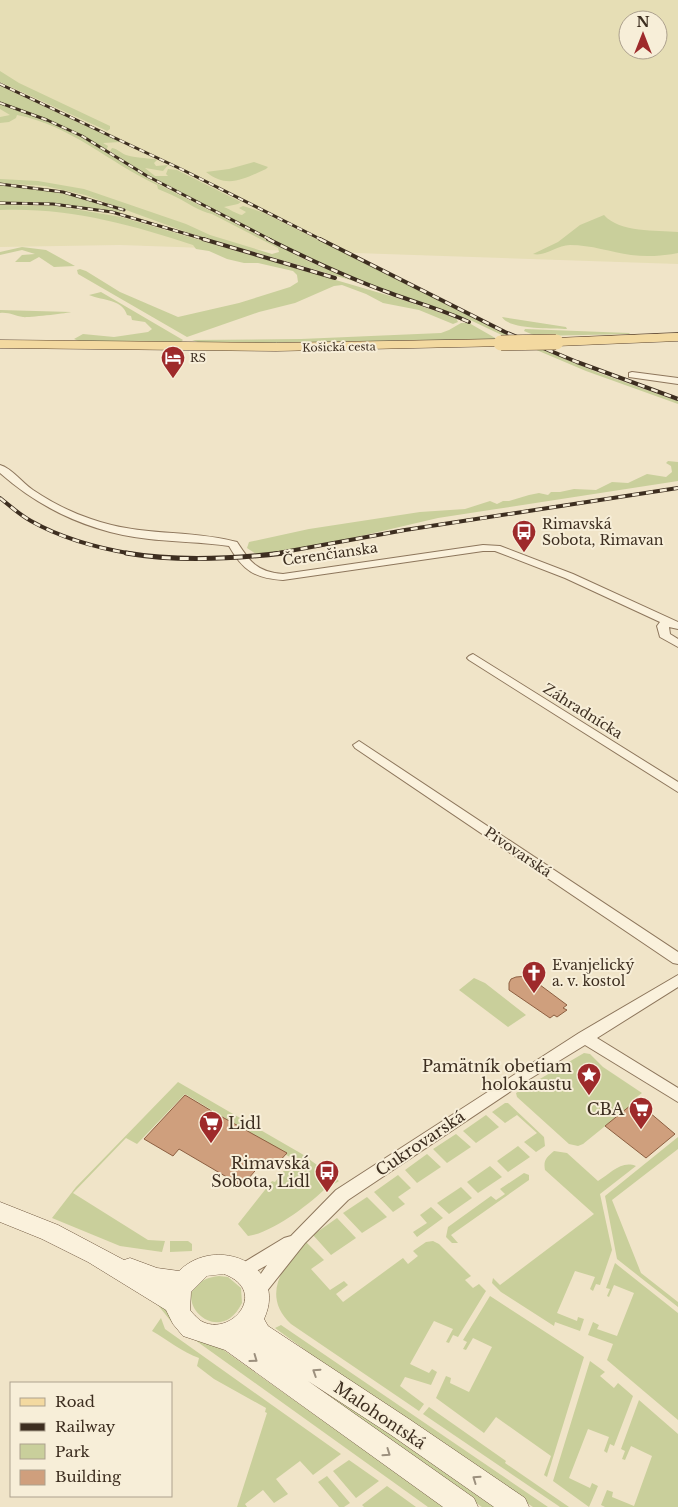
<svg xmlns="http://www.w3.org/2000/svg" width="678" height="1507" font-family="'Libre Baskerville',serif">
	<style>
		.farmland { fill: #e6deb5; fill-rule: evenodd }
		.green { fill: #c9cf9b }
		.building { fill: #cf9f7d; stroke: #8d5f41 }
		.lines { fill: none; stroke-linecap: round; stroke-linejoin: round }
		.street-casing { stroke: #8d765c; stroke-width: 2 }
		.secondary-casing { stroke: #6f573f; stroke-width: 1 }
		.primary-casing { stroke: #5b4430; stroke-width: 1 }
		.street { fill: #faf1dc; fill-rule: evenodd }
		.secondary { fill: #faf1dc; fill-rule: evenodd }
		.primary { fill: #f3d9a0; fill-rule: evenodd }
		.rail-far2-casing { stroke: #3d2e20; stroke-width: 3 }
		.rail-far1-casing { stroke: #3d2e20; stroke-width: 4 }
		.rail-casing { stroke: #3d2e20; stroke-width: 5 }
		.rail-far2 { stroke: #f7eed8; stroke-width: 2; stroke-dasharray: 5.5; stroke-linecap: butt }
		.rail-far1 { stroke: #f7eed8; stroke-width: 2.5; stroke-dasharray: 7; stroke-linecap: butt }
		.rail { stroke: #f7eed8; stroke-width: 3; stroke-dasharray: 9; stroke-linecap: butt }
		.primary-bridge-casing { stroke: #5b4430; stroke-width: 16; stroke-linecap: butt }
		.primary-bridge { stroke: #f3d9a0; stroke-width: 15 }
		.oneway { stroke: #9c907e }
		.labels { text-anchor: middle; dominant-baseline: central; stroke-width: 4; stroke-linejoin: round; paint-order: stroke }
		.far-street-label { font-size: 11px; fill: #3d2e20; stroke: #f7eed8 }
		.far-poi-label { font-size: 11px; fill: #3d2e20; stroke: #f7eed8; text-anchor: start }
		.poi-label { font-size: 14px; fill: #3d2e20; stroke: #f7eed8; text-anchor: start }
		.street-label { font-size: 14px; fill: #3d2e20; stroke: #f7eed8 }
		.near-poi-label { font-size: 16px; fill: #3d2e20; stroke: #f7eed8; text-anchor: end }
		.near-street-label { font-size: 16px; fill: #3d2e20; stroke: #f7eed8 }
	</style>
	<rect width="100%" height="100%" fill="#f0e4c8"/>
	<!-- farmland -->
	<path class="farmland" d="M0,0H678V264L120,245L0,247ZM628,20H658V50H628Z"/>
	<!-- green -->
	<path class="green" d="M0,71L19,83L110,126V129L107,131L103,129L0,82Z
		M0,86L121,142L103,143L108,146L106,151L152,181L308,261L357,282L189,233L85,195L45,186L0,183V179L38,181L84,189L186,224L210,235L272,254L279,252L278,248L212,214C199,211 188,203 176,197C171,194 164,192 158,189L157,185C108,162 72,126 17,115L16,118L9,122L0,123V117L10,115L0,109Z
		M112,148C118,149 121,153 126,155C136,158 145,158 155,159L157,160L154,163L156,166L168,165L163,171L145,168L155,176H168L166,174L168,169L177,170L241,202L238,204L224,207C230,209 236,214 242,215L246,212L239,208L243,206L262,212L514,338H508L468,319L389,292L313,261L147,176L110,151Z
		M254,162L268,167L266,169C244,179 227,189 206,172L229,169Z
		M0,185C42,187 81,197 121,210L120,212L52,203L0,202Z
		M0,205L56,206L121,217L397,298L456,318L458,322L453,324L419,310L383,303L366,294L342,285L334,286L295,303L259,312L187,337L78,274L77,270L80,269L86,271L120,292L178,317L239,303L290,287L298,282L297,275L293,271L258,263H244L227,259L209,251L196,249L193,245C131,224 66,207 0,210Z
		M604,215C620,233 656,230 678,232V253C663,256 647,257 631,255C611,252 591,245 570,245C557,245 545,257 533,254L558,242L580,225Z
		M22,247L46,250L75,266L54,267L39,257L30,262H15L22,255L35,254L22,250L0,255V252Z
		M101,292L183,340L180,343L79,341L74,339L83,334L114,337L148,332L152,329L145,322L132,320L131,316L127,315C122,299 104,301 89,295Z
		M0,310L71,312C69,313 26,318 23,317C15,316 9,312 0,313Z
		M502,317L566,327L567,329C553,328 509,330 502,317Z
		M461,323H469L497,339L256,343H201L192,340L301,339L441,333L449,330Z
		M525,329L629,333L630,334L536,336L524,331Z
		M527,346H534L599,373L678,401V404L586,371Z
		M668,461L678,462V481L438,518L348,539L275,552L256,554L247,548L249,542L309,529L420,512L465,509L490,501L497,504L503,501H509L529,495L539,493L548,495L551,492H560L574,489L596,490L612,482L628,483L647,474L666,477L672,472L671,466L666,463Z
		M474,978L485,983L526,1015L508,1027L459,990Z
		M584,1053L590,1054L603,1067L642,1093L634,1099L636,1101L583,1144L578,1146L569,1144L517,1097L516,1093Z
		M178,1082L302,1154L339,1181L328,1188L327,1187C310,1204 272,1233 248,1236L238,1224L272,1181L275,1182L293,1159L185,1094L137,1144L126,1138L73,1193L148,1240L165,1241L162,1252L120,1246L52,1218L76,1187Z
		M505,1103H508L544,1137L545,1146L536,1152L524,1142L537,1133L517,1115L505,1123L492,1112Z
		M486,1115L499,1127L476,1143L463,1131Z
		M456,1134L471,1147L447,1163L433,1149Z
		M678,1137V1149L612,1200L641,1273L678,1302V1307L617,1259L605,1196Z
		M518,1146L530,1157L508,1172L497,1161Z
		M554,1151L567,1153L598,1181C610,1174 621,1160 636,1166L600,1194L612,1250L600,1285L596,1284L593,1291L590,1289L595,1277L575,1271L557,1313L577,1321L578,1317L584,1319L580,1331L555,1322L554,1326L501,1292L492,1283L493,1278L500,1285L594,1214L545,1170C543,1160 547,1157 554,1151Z
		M427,1154L441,1167L417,1183L405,1170Z
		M490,1166L502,1177L478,1193L467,1182Z
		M524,1173L529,1175V1180L451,1235L458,1243H452L446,1237L448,1227L491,1196L496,1200L505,1194L500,1189Z
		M398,1175L411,1188L398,1197L405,1204L393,1212L374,1192Z
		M461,1187L472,1198L449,1214L437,1203Z
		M367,1197L387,1217L362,1233L343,1213Z
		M431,1207L443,1218L417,1237L413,1232L427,1223L420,1215Z
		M337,1218L356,1238L331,1255L313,1235Z
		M170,1241H188L192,1244V1251L170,1252Z
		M433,1241L439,1244L471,1276L465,1280L473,1288L479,1284L486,1291L458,1337L453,1335L449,1343L446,1342L453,1329L434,1321L410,1364L429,1373L432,1369L437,1372L431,1385L405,1377L400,1386L424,1404L419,1411L291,1324C261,1296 282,1265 306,1242L324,1260L311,1269L330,1290L344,1281L348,1285L336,1294L343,1302L403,1258L408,1264L418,1256L413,1251L426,1242Z
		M615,1263L678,1313V1420L607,1360L613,1344L588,1335L593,1322L599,1325L597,1329L617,1336L634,1293L614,1285L609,1297L607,1296L610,1289L606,1288Z
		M112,1271L445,1507H428L174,1325L157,1304Z
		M219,1276L228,1277L241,1288L242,1303C216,1356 156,1284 219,1276Z
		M490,1296L584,1357L547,1477L544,1475L551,1456L496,1417L484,1433L436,1398L446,1376L451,1378L450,1383L469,1392L492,1347L473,1338L466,1350L463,1349L467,1342L463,1340Z
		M161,1318L165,1329L341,1454L313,1475L300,1461L276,1479L288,1494L274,1503L263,1490L245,1504L247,1507H237L267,1413L265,1412L266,1408L214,1379L197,1366L199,1358C182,1352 168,1340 152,1331Z
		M281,1325L548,1507H533L335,1372L275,1328Z
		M242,1332L496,1507H482L318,1393Z
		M590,1361L605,1372L600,1376L614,1388L618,1383L633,1396L614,1446L610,1444L607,1453L604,1451L609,1437L588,1429L569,1478L590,1488L592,1483L598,1486L589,1507L553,1481Z
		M639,1400L678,1434V1507H605L601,1505L607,1490L613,1492L612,1497L634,1506L652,1456L631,1446L625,1460L622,1459L625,1451L621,1449Z
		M429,1407L506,1461L505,1463L569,1507H560L423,1414Z
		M349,1460L379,1481L356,1498L333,1471Z
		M327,1476L350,1503L344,1507H339L318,1482Z
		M387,1486L416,1507H364L362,1505Z"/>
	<!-- building -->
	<path class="building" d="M528,976L567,1005L563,1008L567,1010L557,1017L554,1015L550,1018L509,990V983L511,979L516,977Z
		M185,1095L215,1113L287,1153L276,1165L268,1161L264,1166L261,1164L242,1186L179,1149L173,1156L144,1139Z
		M636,1101L675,1134L646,1158L605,1126Z"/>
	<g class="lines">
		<defs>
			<path id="street" d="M632,372L678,378V384L629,377V373Z
				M0,465C12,468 22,483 33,490C51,502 70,512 91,519C141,537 188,529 237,542C250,562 257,572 283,574L483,545L500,546L573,574L678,622V629L669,627L670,634L678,639V647L660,637L657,626L660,622L565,578L495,551H483L283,580C255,578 243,571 229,546C202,542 175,542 149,539C93,533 42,510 0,473Z
				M473,654L678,782V792L469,660L467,658L469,656Z
				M359,741L678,952V964L673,963L355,748L353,745Z
				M678,975V987L597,1038L678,1088V1102L585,1045L523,1083L348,1200L305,1243L263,1296L257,1298L251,1296L249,1291L267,1265L244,1278L238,1276L236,1271L238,1266L284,1238L291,1236L336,1190L579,1033Z"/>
			<path id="secondary" d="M0,1202L58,1225L124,1260L130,1258L157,1268L179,1271C216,1234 289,1265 264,1319L268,1326L409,1419L525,1498L529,1507H494L391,1435L308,1381L474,1498L478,1507H443L225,1350L183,1336L173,1324L166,1310L88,1262L42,1239L0,1222ZM224,1274C270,1291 231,1338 201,1321C197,1318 193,1314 190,1310L191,1292L207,1276Z"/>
			<path id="primary" d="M678,333V341L556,346L551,345L549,342L551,339L556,338Z
				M501,339L506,340L508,343L506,346L276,351L0,348V340L276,343Z"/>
		</defs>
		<!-- street casing -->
		<use href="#street" class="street-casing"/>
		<!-- secondary casing -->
		<use href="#secondary" class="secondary-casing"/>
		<!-- primary casing -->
		<use href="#primary" class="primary-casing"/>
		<!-- street -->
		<use href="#street" class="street"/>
		<!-- secondary -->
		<use href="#secondary" class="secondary"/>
		<!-- primary -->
		<use href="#primary" class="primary"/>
		<defs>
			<path id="rail-far2" d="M0,84L183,170L322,240
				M0,103L47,120L82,136L147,176L271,240
				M0,184L63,192L124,210
				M0,203L53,204L112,212L207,240"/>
			<path id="rail-far1" d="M203,239L335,278
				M268,239C308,259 348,278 390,293C417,303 443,310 469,322
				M320,239L505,332L577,362L678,399
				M0,498C10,506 20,515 31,521C63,539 97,548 133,554
				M273,554L405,530L678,488"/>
			<path id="rail" d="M126,553C178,562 232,559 284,553"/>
		</defs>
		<!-- rail-far2 casing -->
		<use href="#rail-far2" class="rail-far2-casing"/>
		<!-- rail-far1 casing -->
		<use href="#rail-far1" class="rail-far1-casing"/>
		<!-- rail casing -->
		<use href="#rail" class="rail-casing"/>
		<!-- rail-far2 -->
		<use href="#rail-far2" class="rail-far2"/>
		<!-- rail-far1 -->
		<use href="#rail-far1" class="rail-far1"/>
		<!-- rail -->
		<use href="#rail" class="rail"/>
		<defs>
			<path id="primary-bridge" d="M501,343L556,342"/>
		</defs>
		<!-- primary-bridge casing -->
		<use href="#primary-bridge" class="primary-bridge-casing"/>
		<!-- primary-bridge -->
		<use href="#primary-bridge" class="primary-bridge"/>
	</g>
	<!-- one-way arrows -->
	<defs><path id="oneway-chevron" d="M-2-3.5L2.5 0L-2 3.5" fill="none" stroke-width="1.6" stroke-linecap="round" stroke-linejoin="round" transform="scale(1.25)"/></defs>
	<g class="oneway">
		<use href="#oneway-chevron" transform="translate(254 1359) rotate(36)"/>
		<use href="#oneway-chevron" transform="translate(316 1372) rotate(-147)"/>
		<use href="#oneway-chevron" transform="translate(387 1453) rotate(35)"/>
		<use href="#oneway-chevron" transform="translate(476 1479) rotate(-145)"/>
	</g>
	<!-- icons -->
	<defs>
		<symbol id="hotel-pin" viewBox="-11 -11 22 30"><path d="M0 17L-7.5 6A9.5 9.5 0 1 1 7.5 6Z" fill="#9e2a2b" stroke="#f7eed8"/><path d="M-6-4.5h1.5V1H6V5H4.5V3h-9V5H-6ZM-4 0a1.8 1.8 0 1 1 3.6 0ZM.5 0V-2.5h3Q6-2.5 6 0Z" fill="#fff"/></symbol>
		<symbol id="bus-pin" viewBox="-11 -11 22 30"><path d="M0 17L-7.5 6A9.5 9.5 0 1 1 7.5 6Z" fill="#9e2a2b" stroke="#f7eed8"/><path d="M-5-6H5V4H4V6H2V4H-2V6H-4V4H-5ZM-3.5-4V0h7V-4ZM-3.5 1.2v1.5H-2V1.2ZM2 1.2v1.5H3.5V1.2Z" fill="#fff"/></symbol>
		<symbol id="church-pin" viewBox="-11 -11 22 30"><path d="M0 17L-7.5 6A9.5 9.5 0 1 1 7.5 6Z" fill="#9e2a2b" stroke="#f7eed8"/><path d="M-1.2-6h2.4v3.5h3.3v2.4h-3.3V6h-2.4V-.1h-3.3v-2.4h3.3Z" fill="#fff"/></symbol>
		<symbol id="sight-pin" viewBox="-11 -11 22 30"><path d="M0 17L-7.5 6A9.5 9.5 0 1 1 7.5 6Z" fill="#9e2a2b" stroke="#f7eed8"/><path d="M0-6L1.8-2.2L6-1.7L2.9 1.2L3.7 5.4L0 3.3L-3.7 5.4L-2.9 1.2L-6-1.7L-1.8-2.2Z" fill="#fff"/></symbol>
		<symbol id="supermarket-pin" viewBox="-11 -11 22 30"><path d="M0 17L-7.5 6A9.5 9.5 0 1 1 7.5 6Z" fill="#9e2a2b" stroke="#f7eed8"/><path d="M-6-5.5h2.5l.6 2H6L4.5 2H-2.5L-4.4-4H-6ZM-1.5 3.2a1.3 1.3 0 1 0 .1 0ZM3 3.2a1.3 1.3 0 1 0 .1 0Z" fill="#fff"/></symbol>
	</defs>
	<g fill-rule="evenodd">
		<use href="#hotel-pin" x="159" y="344" width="28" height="38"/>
		<use href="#bus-pin" x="510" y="518" width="28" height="38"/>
		<use href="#church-pin" x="520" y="959" width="28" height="38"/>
		<use href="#sight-pin" x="575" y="1061" width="28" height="38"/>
		<use href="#supermarket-pin" x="627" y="1095" width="28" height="38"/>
		<use href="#supermarket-pin" x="197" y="1109" width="28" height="38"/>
		<use href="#bus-pin" x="313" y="1158" width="28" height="38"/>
	</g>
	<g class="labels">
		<!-- far-street labels -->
		<g class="far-street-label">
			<text transform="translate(339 347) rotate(-1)">Košická cesta</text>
		</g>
		<!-- far-poi labels -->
		<g class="far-poi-label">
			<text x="190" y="358">RS</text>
		</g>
		<!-- poi labels -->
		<g class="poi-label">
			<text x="542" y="524">Rimavská<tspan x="542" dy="16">Sobota, Rimavan</tspan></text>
			<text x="552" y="965">Evanjelický<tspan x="552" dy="16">a. v. kostol</tspan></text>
		</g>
		<!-- street labels -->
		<g class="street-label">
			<text transform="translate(330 554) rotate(-8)">Čerenčianska</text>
			<text transform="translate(583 711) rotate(32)">Záhradnícka</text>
			<text transform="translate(518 852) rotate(34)">Pivovarská</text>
		</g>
		<!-- near-poi labels -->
		<g class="near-poi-label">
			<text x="572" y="1066">Pamätník obetiam<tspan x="572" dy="18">holokaustu</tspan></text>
			<text x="624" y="1109">CBA</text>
			<text x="228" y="1123" text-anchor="start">Lidl</text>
			<text x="310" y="1163">Rimavská<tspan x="310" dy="18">Sobota, Lidl</tspan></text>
		</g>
		<!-- near-street labels -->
		<g class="near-street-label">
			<text transform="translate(420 1143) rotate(-34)">Cukrovarská</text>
			<text transform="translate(380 1415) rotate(34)">Malohontská</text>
		</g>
	</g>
	<!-- legend -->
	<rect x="10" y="1382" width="162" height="115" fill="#f7eed8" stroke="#ada18e"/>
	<rect x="20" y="1398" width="25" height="8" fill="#f3d9a0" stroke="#ada18e"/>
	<text x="55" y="1407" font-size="15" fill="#3d2e20">Road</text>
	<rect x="20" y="1423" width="25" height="8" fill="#3d2e20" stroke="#ada18e"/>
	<text x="55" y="1432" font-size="15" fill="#3d2e20">Railway</text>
	<rect x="20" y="1444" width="25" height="15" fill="#c9cf9b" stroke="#ada18e"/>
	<text x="55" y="1457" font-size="15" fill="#3d2e20">Park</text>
	<rect x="20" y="1470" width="25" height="15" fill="#cf9f7d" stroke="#ada18e"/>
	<text x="55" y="1482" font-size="15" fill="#3d2e20">Building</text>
	<!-- north arrow -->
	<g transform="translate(643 35)"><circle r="24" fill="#f7eed8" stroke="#ada18e"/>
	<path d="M0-4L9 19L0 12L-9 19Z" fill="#9e2a2b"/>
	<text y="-8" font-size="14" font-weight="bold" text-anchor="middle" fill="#3d2e20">N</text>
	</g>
</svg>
